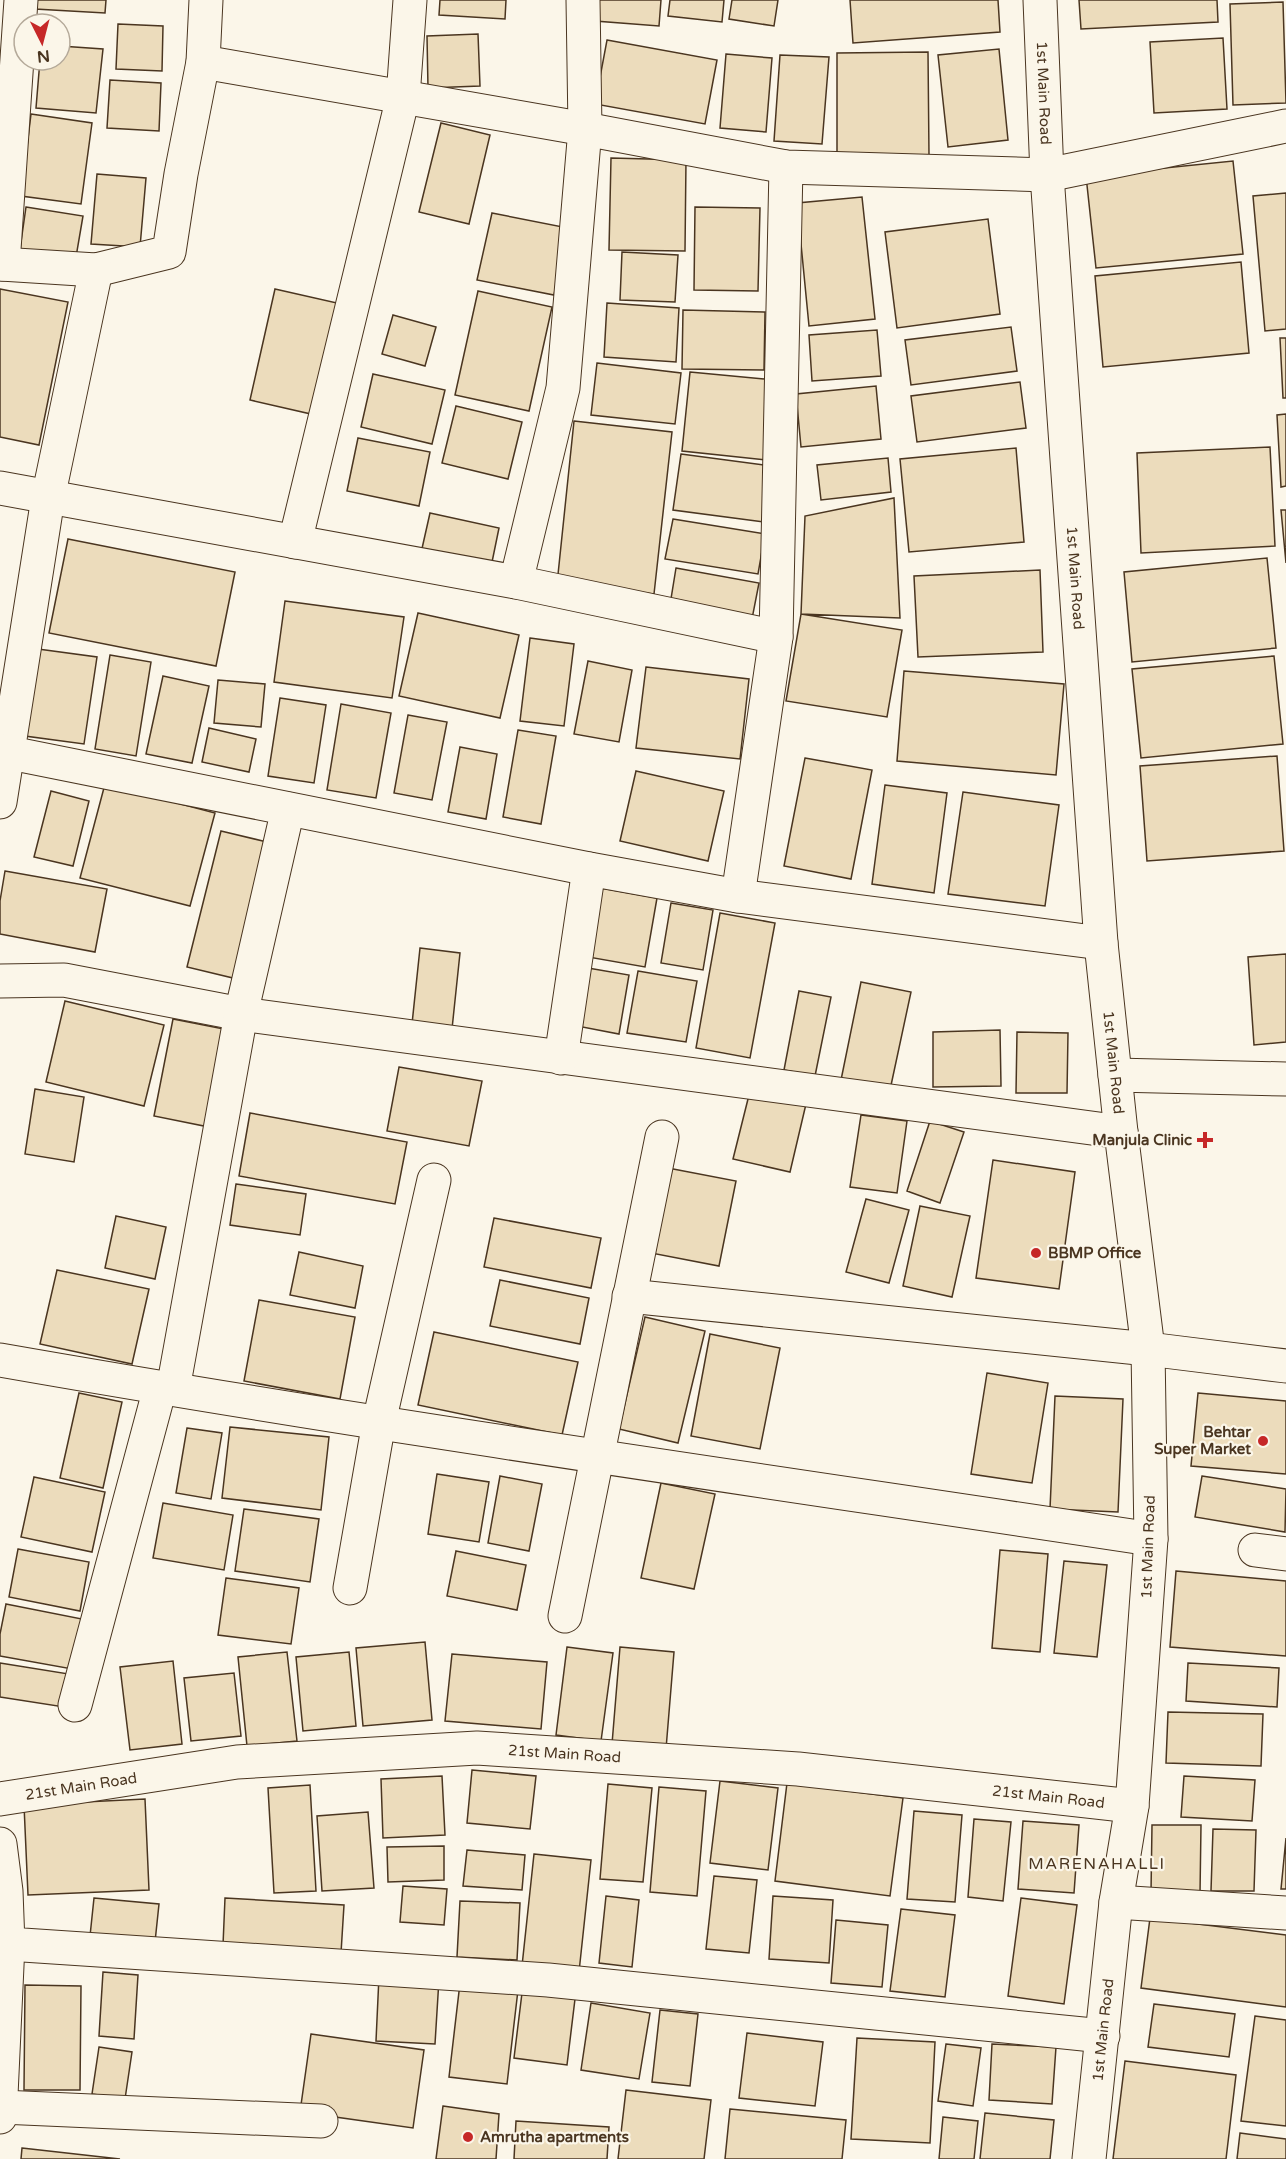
<svg xmlns="http://www.w3.org/2000/svg" width="1286" height="2159" font-family="'Varela Round',sans-serif">
	<style>
		.building { fill: #ecdcbc; stroke: #4a3520; stroke-width: 1.5 }
		.lines { fill: none; stroke-linecap: round; stroke-linejoin: round }
		.street-casing { stroke: #4a3520; stroke-width: 35 }
		.secondary-casing { stroke: #4a3520; stroke-width: 35 }
		.street { stroke: #fbf6e9; stroke-width: 33 }
		.secondary { stroke: #fbf6e9; stroke-width: 33 }
		.poi-dot { fill: #c62828; stroke: #fbf6e9; stroke-width: 2 }
		.labels { text-anchor: middle; dominant-baseline: central; stroke-width: 4.5; stroke-linejoin: round; paint-order: stroke }
		.street-label { font-size: 15px; fill: #4a3520; stroke: #fbf6e9 }
		.poi-label { font-size: 15px; font-weight: bold; fill: #4a3520; stroke: #fbf6e9; text-anchor: end }
		.neighbourhood-label { font-size: 16px; letter-spacing: 1.5px; fill: #4a3520; stroke: #fbf6e9 }
	</style>
	<rect width="100%" height="100%" fill="#fbf6e9"/>
	<!-- building -->
	<path class="building" d="M35,0H106L105,13L35,9Z
		M440,0H506L505,19L439,15Z
		M597,0H661L659,26L595,21Z
		M670,0H724L722,22L668,16Z
		M732,0H778L774,26L729,19Z
		M850,0H998L1000,32L853,43Z
		M1079,0H1217L1218,22L1081,29Z
		M1283,2L1286,103L1233,105L1230,4Z
		M118,24L163,26L162,71L116,69Z
		M478,34L480,86L428,88L427,36Z
		M1223,38L1227,109L1154,113L1150,42Z
		M607,40L717,60L705,124L595,104Z
		M60,46L103,49L96,113L36,108L40,60H60Z
		M999,49L1008,140L948,147L938,55Z
		M928,52L929,155H837V53Z
		M726,54L772,58L766,132L720,128Z
		M780,55L829,57L822,144L774,141Z
		M110,80L161,83L159,131L107,128Z
		M31,114L92,123L81,204L21,196Z
		M441,123L490,135L469,224L419,212Z
		M611,158L686,160L685,251L609,250Z
		M1233,161L1243,254L1096,268L1086,176Z
		M97,174L146,178L140,247L91,244Z
		M1286,193V329L1265,331L1253,196Z
		M862,197L875,319L809,326L797,203Z
		M26,207L83,216L76,257L20,249Z
		M695,207L760,208L758,291L694,290Z
		M492,213L568,228L554,295L477,280Z
		M988,219L1000,314L897,328L885,232Z
		M622,252L678,255L675,302L620,300Z
		M1241,262L1249,353L1103,367L1095,276Z
		M0,289L68,302L39,445L0,437Z
		M275,289L337,303L311,414L250,400Z
		M478,291L552,307L529,411L455,395Z
		M607,303L679,308L676,362L604,357Z
		M683,310L765,312L764,370L682,369Z
		M393,315L436,327L425,366L382,354Z
		M1011,327L1017,371L911,385L905,340Z
		M877,330L881,376L812,381L809,335Z
		M1280,338H1286V398H1283Z
		M597,363L681,373L675,424L591,415Z
		M690,372L774,380L766,460L682,451Z
		M373,374L445,390L432,444L361,427Z
		M1020,382L1026,428L917,442L911,396Z
		M876,386L881,439L801,447L796,394Z
		M456,406L522,422L508,479L442,463Z
		M1286,414V486L1281,487L1277,415Z
		M574,421L672,432L654,594L557,584Z
		M358,438L430,452L419,506L347,491Z
		M1270,447L1275,546L1141,553L1137,453Z
		M1016,448L1024,542L909,552L900,459Z
		M681,454L772,466L764,522L673,510Z
		M888,458L891,492L821,500L817,465Z
		M894,498L900,618L801,614L805,516Z
		M1281,510H1286V563Z
		M430,513L499,528L491,567L421,553Z
		M673,519L765,534L758,574L665,559Z
		M68,539L235,572L216,666L49,633Z
		M1267,558L1276,648L1132,662L1124,572Z
		M676,568L759,583L752,619L670,605Z
		M1040,570L1043,652L918,657L914,576Z
		M285,601L404,617L392,698L274,682Z
		M418,613L519,635L500,718L399,696Z
		M801,614L902,630L887,717L786,701Z
		M530,638L574,644L564,726L520,721Z
		M38,649L97,657L84,744L25,736Z
		M110,655L151,662L136,756L95,749Z
		M1274,656L1283,744L1141,758L1132,669Z
		M588,661L632,670L619,742L574,734Z
		M646,667L749,679L740,759L636,748Z
		M904,671L1064,684L1056,775L897,761Z
		M163,676L209,686L192,763L146,754Z
		M218,680L265,684L261,727L214,723Z
		M280,698L326,705L314,783L268,776Z
		M341,704L391,713L376,798L327,790Z
		M408,715L447,722L432,800L394,793Z
		M209,728L256,739L249,772L202,762Z
		M518,730L556,736L541,824L503,817Z
		M460,747L497,754L486,819L448,812Z
		M1277,756L1284,851L1147,861L1140,766Z
		M805,758L872,770L851,879L784,866Z
		M636,771L724,791L708,861L620,841Z
		M105,784L215,813L190,906L80,878Z
		M885,785L947,793L934,893L872,884Z
		M51,791L89,801L73,866L34,857Z
		M963,792L1059,805L1045,906L948,894Z
		M221,831L267,842L233,978L187,967Z
		M5,871L107,889L95,952L0,934V901Z
		M601,888L657,898L645,967L588,957Z
		M671,903L713,910L703,970L661,963Z
		M720,913L775,923L750,1058L696,1048Z
		M420,948L460,953L452,1029L412,1024Z
		M1286,954V1042L1254,1045L1248,957Z
		M588,968L629,975L619,1034L577,1026Z
		M638,971L697,981L686,1042L627,1033Z
		M861,982L911,992L890,1090L841,1080Z
		M799,991L831,997L815,1076L784,1070Z
		M65,1001L164,1025L144,1106L46,1082Z
		M173,1019L229,1030L209,1127L154,1116Z
		M1000,1030L1001,1086L933,1087V1032Z
		M1017,1032L1068,1033L1067,1093H1016Z
		M399,1067L482,1081L469,1146L387,1131Z
		M35,1089L84,1097L74,1162L25,1154Z
		M750,1091L806,1104L790,1172L733,1159Z
		M250,1113L407,1142L395,1204L239,1176Z
		M861,1115L907,1121L897,1193L850,1187Z
		M930,1121L964,1132L940,1203L907,1191Z
		M993,1160L1075,1172L1059,1289L976,1278Z
		M668,1168L736,1181L719,1266L651,1253Z
		M236,1184L306,1194L300,1235L230,1225Z
		M866,1199L909,1210L889,1283L846,1272Z
		M920,1206L970,1216L952,1297L903,1286Z
		M116,1216L166,1227L155,1279L105,1268Z
		M494,1218L601,1238L591,1288L484,1267Z
		M299,1252L363,1266L355,1308L290,1295Z
		M57,1270L149,1289L132,1364L40,1344Z
		M500,1280L589,1298L580,1344L490,1326Z
		M259,1300L355,1317L340,1399L244,1381Z
		M645,1317L705,1331L678,1443L619,1429Z
		M434,1332L578,1362L562,1435L418,1405Z
		M710,1334L780,1348L760,1449L691,1436Z
		M987,1373L1048,1383L1032,1483L971,1474Z
		M79,1393L122,1402L103,1488L60,1478Z
		M1198,1393L1286,1401V1474L1191,1466Z
		M1055,1396L1123,1399L1118,1512L1050,1509Z
		M230,1427L329,1437L321,1510L222,1498Z
		M187,1428L222,1433L211,1499L176,1493Z
		M437,1474L489,1482L479,1542L428,1534Z
		M500,1476L542,1484L529,1551L488,1543Z
		M1202,1476L1286,1489L1285,1532L1195,1517Z
		M34,1477L105,1492L92,1552L21,1537Z
		M661,1483L715,1494L694,1589L641,1578Z
		M163,1503L233,1515L224,1570L153,1558Z
		M244,1509L319,1519L310,1582L235,1571Z
		M18,1549L89,1562L80,1611L9,1597Z
		M1000,1550L1048,1554L1040,1652L992,1648Z
		M456,1551L526,1565L517,1610L447,1596Z
		M1064,1561L1107,1565L1097,1657L1054,1653Z
		M1176,1571L1286,1581V1656L1170,1647Z
		M226,1578L299,1588L291,1644L218,1635Z
		M6,1604L82,1619L72,1669L0,1656V1634Z
		M425,1642L432,1720L363,1726L356,1648Z
		M567,1647L613,1653L601,1741L556,1735Z
		M620,1647L674,1652L666,1749L612,1744Z
		M287,1652L297,1741L247,1746L238,1657Z
		M349,1652L356,1726L303,1731L296,1657Z
		M452,1654L547,1662L541,1729L445,1721Z
		M173,1661L182,1744L130,1750L120,1667Z
		M0,1663L69,1674L64,1707L0,1697Z
		M1188,1663L1279,1668L1277,1707L1186,1701Z
		M234,1673L241,1736L191,1741L184,1678Z
		M1168,1712L1263,1714L1261,1766L1166,1763Z
		M472,1770L536,1776L530,1829L467,1823Z
		M442,1776L445,1835L383,1838L381,1779Z
		M1184,1776L1255,1780L1252,1821L1181,1817Z
		M720,1781L778,1788L768,1870L710,1863Z
		M787,1783L903,1798L890,1896L775,1881Z
		M608,1784L652,1788L643,1882L600,1879Z
		M310,1785L316,1891L274,1893L268,1788Z
		M659,1787L706,1791L697,1896L650,1892Z
		M145,1799L149,1890L28,1895L24,1805Z
		M914,1811L962,1815L955,1902L907,1899Z
		M368,1812L374,1888L322,1891L317,1816Z
		M974,1819L1011,1822L1003,1901L968,1897Z
		M1023,1821L1079,1825L1074,1893L1018,1889Z
		M1152,1825H1201L1200,1894L1151,1893Z
		M1213,1829L1256,1830L1254,1891H1211Z
		M1286,1838V1889H1281Z
		M444,1846V1880L388,1882L387,1847Z
		M467,1850L525,1855L522,1890L463,1886Z
		M534,1854L591,1860L579,1972L522,1966Z
		M714,1876L757,1880L749,1953L706,1949Z
		M403,1886L447,1889L444,1925L400,1922Z
		M606,1896L639,1900L632,1967L599,1963Z
		M773,1896L833,1900L829,1963L769,1959Z
		M94,1898L159,1904L155,1942L90,1936Z
		M225,1898L344,1905L341,1953L223,1945Z
		M1021,1898L1077,1905L1064,2004L1008,1996Z
		M460,1901L520,1903L517,1960L457,1957Z
		M901,1909L955,1915L945,1997L890,1991Z
		M1150,1918L1286,1935V2007L1141,1988Z
		M836,1920L888,1925L882,1987L831,1983Z
		M103,1972L138,1975L134,2039L99,2036Z
		M379,1976L439,1979L435,2044L376,2041Z
		M460,1983L518,1990L507,2084L449,2077Z
		M25,1985L81,1986L80,2090H24Z
		M522,1993L575,1999L567,2065L514,2058Z
		M591,2003L650,2013L639,2079L581,2070Z
		M1154,2004L1235,2014L1229,2057L1148,2047Z
		M660,2010L698,2014L690,2086L652,2082Z
		M1255,2016L1286,2020V2126L1241,2121Z
		M747,2033L823,2042L815,2106L739,2098Z
		M311,2034L424,2050L413,2128L300,2112Z
		M857,2038L935,2042L930,2143L851,2139Z
		M946,2044L981,2048L973,2106L938,2101Z
		M992,2044L1056,2047L1052,2104L989,2100Z
		M99,2047L132,2052L125,2099L92,2094Z
		M1125,2061L1236,2075L1226,2159H1113Z
		M626,2090L711,2100L704,2159H618Z
		M443,2106L499,2114L496,2159H436Z
		M730,2109L846,2120L842,2159H725Z
		M985,2113L1054,2120L1050,2159H980Z
		M943,2117L978,2121L974,2159H939Z
		M516,2121L609,2127L607,2159H514Z
		M1240,2133L1286,2139V2159H1237Z
		M22,2148L120,2159H21Z"/>
	<g class="lines">
		<defs>
			<g id="street">
				<path d="M203,62L585,129L786,167L1047,175L1286,126"/>
				<path d="M0,264L96,270L169,252L181,174L203,62L206,0"/>
				<path d="M3,264L21,0"/>
				<path d="M0,488L516,582L776,637"/>
				<path d="M295,542L403,97L410,0"/>
				<path d="M516,582L563,388L585,129L583,0"/>
				<path d="M0,802L48,498L96,270"/>
				<path d="M738,896L776,637L786,167"/>
				<path d="M0,981L64,980L241,1014L1121,1132"/>
				<path d="M561,1058L589,869"/>
				<path d="M1115,1075L1286,1079"/>
				<path d="M629,1296L1148,1349"/>
				<path d="M0,1360C382,1427 767,1481 1151,1539"/>
				<path d="M173,1389L241,1014L288,809"/>
				<path d="M1255,1550L1286,1554"/>
				<path d="M350,1588L379,1422L434,1180"/>
				<path d="M565,1616L662,1137"/>
				<path d="M75,1705L160,1388"/>
				<path id="s1" d="M0,1799L237,1762L477,1748L798,1769L1132,1806"/>
				<path d="M0,1844L6,1891L8,1944L548,1980L1103,2036"/>
				<path d="M1116,1902L1286,1913"/>
				<path d="M1,2107L321,2121"/>
				<path d="M0,2117L8,1944"/>
			</g>
			<g id="secondary">
				<path id="s2" d="M1040,0L1047,175L1101,943L1121,1132L1148,1349L1151,1539L1132,1806L1116,1902L1089,2159"/>
				<path d="M0,751L589,869L738,896L1101,943"/>
				<path d="M1148,1349L1286,1366"/>
			</g>
		</defs>
		<!-- street casing -->
		<use href="#street" class="street-casing"/>
		<!-- secondary casing -->
		<use href="#secondary" class="secondary-casing"/>
		<!-- street -->
		<use href="#street" class="street"/>
		<!-- secondary -->
		<use href="#secondary" class="secondary"/>
	</g>
	<!-- markers -->
	<g class="poi-dot">
		<path d="M1202 1131h6v6h6v6h-6v6h-6v-6h-6v-6h6z"/>
		<circle cx="1036" cy="1253" r="6"/>
		<circle cx="1263" cy="1441" r="6"/>
		<circle cx="468" cy="2137" r="6"/>
	</g>
	<g class="labels">
		<!-- street labels -->
		<g class="street-label">
			<text stroke="none"><textPath href="#s2" startOffset="93">1st Main Road</textPath></text>
			<text stroke="none"><textPath href="#s2" startOffset="579">1st Main Road</textPath></text>
			<text stroke="none"><textPath href="#s2" startOffset="1065">1st Main Road</textPath></text>
			<text transform="translate(1148 1547) rotate(-88)">1st Main Road</text>
			<text stroke="none"><textPath href="#s1" startOffset="568">21st Main Road</textPath></text>
			<text stroke="none"><textPath href="#s1" startOffset="82">21st Main Road</textPath></text>
			<text stroke="none"><textPath href="#s1" startOffset="1054">21st Main Road</textPath></text>
			<text transform="translate(1103 2030) rotate(-84)">1st Main Road</text>
		</g>
		<!-- poi labels -->
		<g class="poi-label">
			<text x="1192" y="1140">Manjula Clinic</text>
			<text x="1048" y="1253" text-anchor="start">BBMP Office</text>
			<text x="1251" y="1432">Behtar<tspan x="1251" dy="17">Super Market</tspan></text>
			<text x="480" y="2137" text-anchor="start">Amrutha apartments</text>
		</g>
		<!-- neighbourhood labels -->
		<g class="neighbourhood-label">
			<text x="1097" y="1864">MARENAHALLI</text>
		</g>
	</g>
	<!-- north arrow -->
	<g transform="translate(42 42) rotate(174)"><circle r="28" fill="#fbf6e9" stroke="#b4a999" stroke-width="1.5"/>
	<path d="M0-4.5L10 22L0 15L-10 22Z" fill="#c62828"/>
	<text y="-9" font-size="16" font-weight="bold" text-anchor="middle" fill="#4a3520">N</text>
	</g>
</svg>
